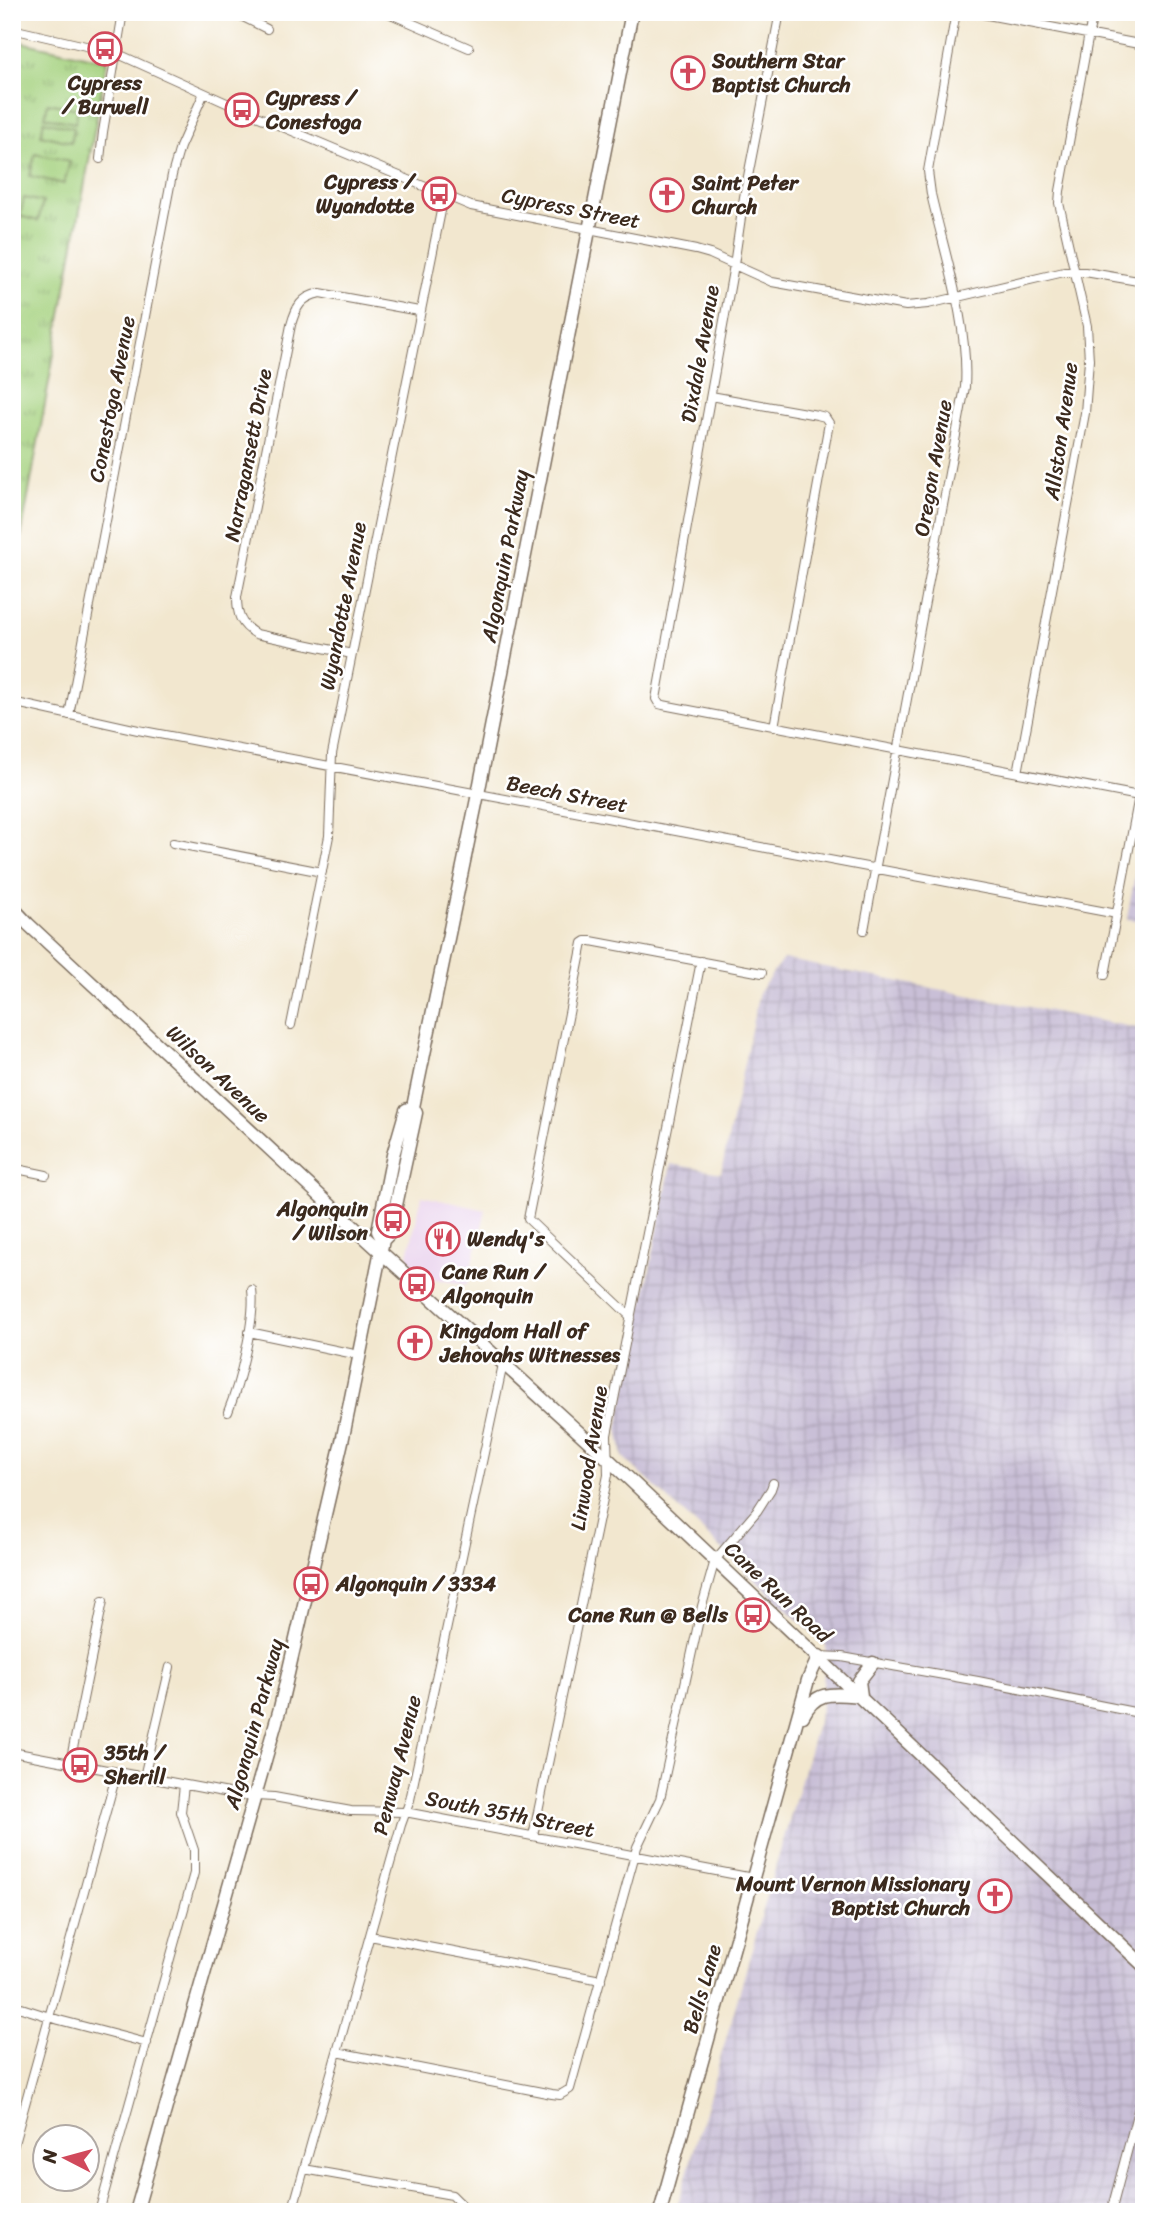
<svg xmlns="http://www.w3.org/2000/svg" width="1156" height="2224" font-family="Sriracha,sans-serif">
	<style>
		.built { fill: #e9d2ed }
		.industrial { fill: url(#industrial-grid) }
		.grass { fill: url(#grass-tufts); stroke: #707e4e; stroke-width: 2 }
		.garden { fill: #a4d17e; stroke: #707e4e; stroke-width: 2 }
		.lines { fill: none; stroke-linecap: round; stroke-linejoin: round }
		.street-casing { stroke: #7b6c5c; stroke-width: 10 }
		.secondary-casing { stroke: #7b6c5c; stroke-width: 15 }
		.street { stroke: #fff; stroke-width: 8 }
		.secondary { stroke: #fff; stroke-width: 12 }
		.labels { text-anchor: middle; dominant-baseline: central; stroke-width: 5; stroke-linejoin: round; paint-order: stroke }
		.poi-label { font-size: 21px; font-weight: bold; fill: #3b2a1e; stroke: #fff; text-anchor: start }
		.street-label { font-size: 21px; fill: #3b2a1e; stroke: #fff }
	</style>
	<defs>
		<pattern id="industrial-grid" width="8" height="8" patternUnits="userSpaceOnUse" patternTransform="scale(1.75)"><rect width="8" height="8" fill="#c9bfd7"/><path d="M0 4h8M4 0v8" fill="none" stroke="#aea4b8"/></pattern>
		<pattern id="grass-tufts" width="24" height="20" patternUnits="userSpaceOnUse" patternTransform="scale(1.75)"><rect width="24" height="20" fill="#a4d17e"/><path d="M3 7l-1-3M5 7V3M7 7l1-3M15 17l-1-3M17 17v-4M19 17l1-3" fill="none" stroke="#87aa67"/></pattern>
	</defs>
	<rect width="100%" height="100%" fill="#fff"/>
	<filter id="ink" filterUnits="userSpaceOnUse"><feTurbulence type="fractalNoise" baseFrequency=".0143" numOctaves="2"/><feDisplacementMap in="SourceGraphic" scale="14" xChannelSelector="R" yChannelSelector="G"/><feConvolveMatrix kernelMatrix="1 2 1 2 8 2 1 2 1" color-interpolation-filters="sRGB"/></filter>
	<filter id="wash" filterUnits="userSpaceOnUse"><feTurbulence type="fractalNoise" baseFrequency=".00686" numOctaves="4" result="noise"/><feDisplacementMap in="SourceGraphic" scale="28" xChannelSelector="R" yChannelSelector="G"/><feGaussianBlur stdDeviation="1.57" result="paint"/><feColorMatrix in="noise" values="0 0 0 0 0 0 0 0 0 0 0 0 0 0 0 0 0 1.4 0 .05"/><feComposite in="paint" operator="in"/></filter>
	<g filter="url(#wash)">
		<rect width="100%" height="100%" fill="#f2e7cf"/>
		<!-- built -->
		<path class="built" d="M422,1196L486,1210L467,1285L430,1278L407,1259Z"/>
		<!-- industrial -->
		<path class="industrial" d="M1144,826V921L1127,919Z
			M783,959L1142,1029L1144,1020V2212H676L821,1710L826,1646L623,1457L618,1428L671,1164L721,1173L759,992Z"/>
		<!-- grass -->
		<path class="grass" d="M12,40L107,61L12,586Z"/>
		<!-- garden -->
		<path class="garden" d="M48,103L78,109L75,123L45,117Z
			M44,121L74,128L71,142L41,135Z
			M35,154L70,161L64,184L30,176Z
			M24,198L43,202L38,221L20,216Z"/>
	</g>
	<g filter="url(#ink)">
		<g class="lines">
			<defs>
				<path id="street" d="M233,12L267,29
					M386,12L469,48
					M780,12L744,197L734,265L656,699L659,704L663,705L1139,796
					M972,12L1144,45
					M12,29L116,53L242,110L471,206L696,250L710,254L772,282L906,306L928,304L1064,272H1085L1144,282
					M100,159L103,132L123,12
					M711,396L817,415L825,417L829,423L774,727
					M352,654L256,634C240,625 237,614 237,597L291,325C296,307 301,297 320,293L419,311
					M12,702L138,730L1117,914
					M69,715L172,175L180,147L204,93
					M1018,773L1085,413L1089,360L1087,326L1059,203L1060,191L1093,12
					M173,843L322,872
					M864,930L965,387C969,325 945,255 931,194L928,171L956,12
					M1105,975L1144,770
					M291,1025L329,836L332,754L444,196
					M12,1168L46,1175
					M631,1317L528,1219L583,943L586,941H591L762,973
					M249,1332L359,1355
					M228,1412C239,1385 256,1319 252,1290
					M819,1656L842,1657L978,1681L1144,1714
					M12,1752L239,1795L274,1797L351,1811L405,1812L753,1878
					M70,1763L103,1601
					M144,1777L170,1667
					M533,1836L608,1475L607,1435L701,961
					M370,1936L601,1980
					M12,2005L59,2020L147,2043
					M337,2052L552,2094L560,2095L570,2089L637,1847L660,1799L702,1606L715,1560L757,1511L771,1489L773,1483
					M12,2151L117,1772
					M304,2169L401,1825L410,1800L503,1364
					M99,2212L194,1873V1850L181,1812L184,1785
					M292,2212L304,2169L452,2195L460,2203L464,2212
					M1111,2212L1144,2088"/>
				<path id="secondary" d="M12,907L28,924L359,1232L607,1458L1144,1966
					M383,1240L378,1231L393,1155L406,1110L413,1107
					M803,1716C816,1689 835,1694 861,1696L859,1681L873,1663
					M136,2212L280,1708L343,1437L383,1240L390,1233L416,1113L413,1107L478,794L632,12
					M660,2212L808,1680L819,1656"/>
			</defs>
			<!-- street casing -->
			<use href="#street" class="street-casing"/>
			<!-- secondary casing -->
			<use href="#secondary" class="secondary-casing"/>
			<!-- street -->
			<use href="#street" class="street"/>
			<!-- secondary -->
			<use href="#secondary" class="secondary"/>
		</g>
	</g>
	<!-- icons -->
	<defs>
		<symbol id="bus-ring" viewBox="-11 -11 22 22"><circle r="9.5" fill="#fff" stroke="#d1495b" stroke-width="1.5"/><path d="M-5-6H5V4H4V6H2V4H-2V6H-4V4H-5ZM-3.5-4V0h7V-4ZM-3.5 1.2v1.5H-2V1.2ZM2 1.2v1.5H3.5V1.2Z" fill="#d1495b"/></symbol>
		<symbol id="church-ring" viewBox="-11 -11 22 22"><circle r="9.5" fill="#fff" stroke="#d1495b" stroke-width="1.5"/><path d="M-1.2-6h2.4v3.5h3.3v2.4h-3.3V6h-2.4V-.1h-3.3v-2.4h3.3Z" fill="#d1495b"/></symbol>
		<symbol id="restaurant-ring" viewBox="-11 -11 22 22"><circle r="9.5" fill="#fff" stroke="#d1495b" stroke-width="1.5"/><path d="M-5-6h1v4h1v-4h1v4h1v-4h1v5L-1.5 .5V6h-2V.5L-5-1ZM5-6V6H3V1.5H1.5Q1.5-4 5-6Z" fill="#d1495b"/></symbol>
	</defs>
	<g fill-rule="evenodd">
		<use href="#bus-ring" x="86" y="30" width="38" height="38"/>
		<use href="#church-ring" x="669" y="54" width="38" height="38"/>
		<use href="#bus-ring" x="223" y="91" width="38" height="38"/>
		<use href="#bus-ring" x="420" y="175" width="38" height="38"/>
		<use href="#church-ring" x="648" y="176" width="38" height="38"/>
		<use href="#bus-ring" x="374" y="1202" width="38" height="38"/>
		<use href="#restaurant-ring" x="424" y="1220" width="38" height="38"/>
		<use href="#bus-ring" x="398" y="1265" width="38" height="38"/>
		<use href="#church-ring" x="396" y="1324" width="38" height="38"/>
		<use href="#bus-ring" x="292" y="1565" width="38" height="38"/>
		<use href="#bus-ring" x="734" y="1596" width="38" height="38"/>
		<use href="#bus-ring" x="61" y="1746" width="38" height="38"/>
		<use href="#church-ring" x="976" y="1877" width="38" height="38"/>
	</g>
	<g class="labels">
		<!-- poi labels -->
		<g class="poi-label">
			<text x="712" y="61">Southern Star<tspan x="712" dy="24">Baptist Church</tspan></text>
			<text x="105" y="83" text-anchor="middle">Cypress<tspan x="105" dy="24">/ Burwell</tspan></text>
			<text x="266" y="98">Cypress /<tspan x="266" dy="24">Conestoga</tspan></text>
			<text x="414" y="182" text-anchor="end">Cypress /<tspan x="414" dy="24">Wyandotte</tspan></text>
			<text x="692" y="183">Saint Peter<tspan x="692" dy="24">Church</tspan></text>
			<text x="368" y="1209" text-anchor="end">Algonquin<tspan x="368" dy="24">/ Wilson</tspan></text>
			<text x="467" y="1239">Wendy's</text>
			<text x="442" y="1272">Cane Run /<tspan x="442" dy="24">Algonquin</tspan></text>
			<text x="440" y="1331">Kingdom Hall of<tspan x="440" dy="24">Jehovahs Witnesses</tspan></text>
			<text x="336" y="1584">Algonquin / 3334</text>
			<text x="728" y="1615" text-anchor="end">Cane Run @ Bells</text>
			<text x="104" y="1753">35th /<tspan x="104" dy="24">Sherill</tspan></text>
			<text x="970" y="1884" text-anchor="end">Mount Vernon Missionary<tspan x="970" dy="24">Baptist Church</tspan></text>
		</g>
		<!-- street labels -->
		<g class="street-label">
			<text transform="translate(571 208) rotate(11)">Cypress Street</text>
			<text transform="translate(700 354) rotate(-80)">Dixdale Avenue</text>
			<text transform="translate(112 399) rotate(-79)">Conestoga Avenue</text>
			<text transform="translate(1061 431) rotate(-82)">Allston Avenue</text>
			<text transform="translate(248 455) rotate(-79)">Narragansett Drive</text>
			<text transform="translate(933 468) rotate(-80)">Oregon Avenue</text>
			<text transform="translate(505 556) rotate(-79)">Algonquin Parkway</text>
			<text transform="translate(343 606) rotate(-79)">Wyandotte Avenue</text>
			<text transform="translate(567 794) rotate(11)">Beech Street</text>
			<text transform="translate(218 1074) rotate(43)">Wilson Avenue</text>
			<text transform="translate(589 1458) rotate(-81)">Linwood Avenue</text>
			<text transform="translate(778 1592) rotate(43)">Cane Run Road</text>
			<text transform="translate(254 1724) rotate(-75)">Algonquin Parkway</text>
			<text transform="translate(397 1765) rotate(-76)">Penway Avenue</text>
			<text transform="translate(510 1814) rotate(11)">South 35th Street</text>
			<text transform="translate(702 1989) rotate(-74)">Bells Lane</text>
		</g>
	</g>
	<!-- margin -->
	<rect width="1156" height="2224" fill="none" stroke="#fff" stroke-width="42"/>
	<!-- north arrow -->
	<g transform="translate(66 2158) rotate(276)"><circle r="33" fill="#ffffff" stroke="#b1aaa5" stroke-width="2"/>
	<path d="M0-5L12 26L0 18L-12 26Z" fill="#d1495b"/>
	<text y="-10" font-size="19" font-weight="bold" text-anchor="middle" fill="#3b2a1e">N</text>
	</g>
</svg>
